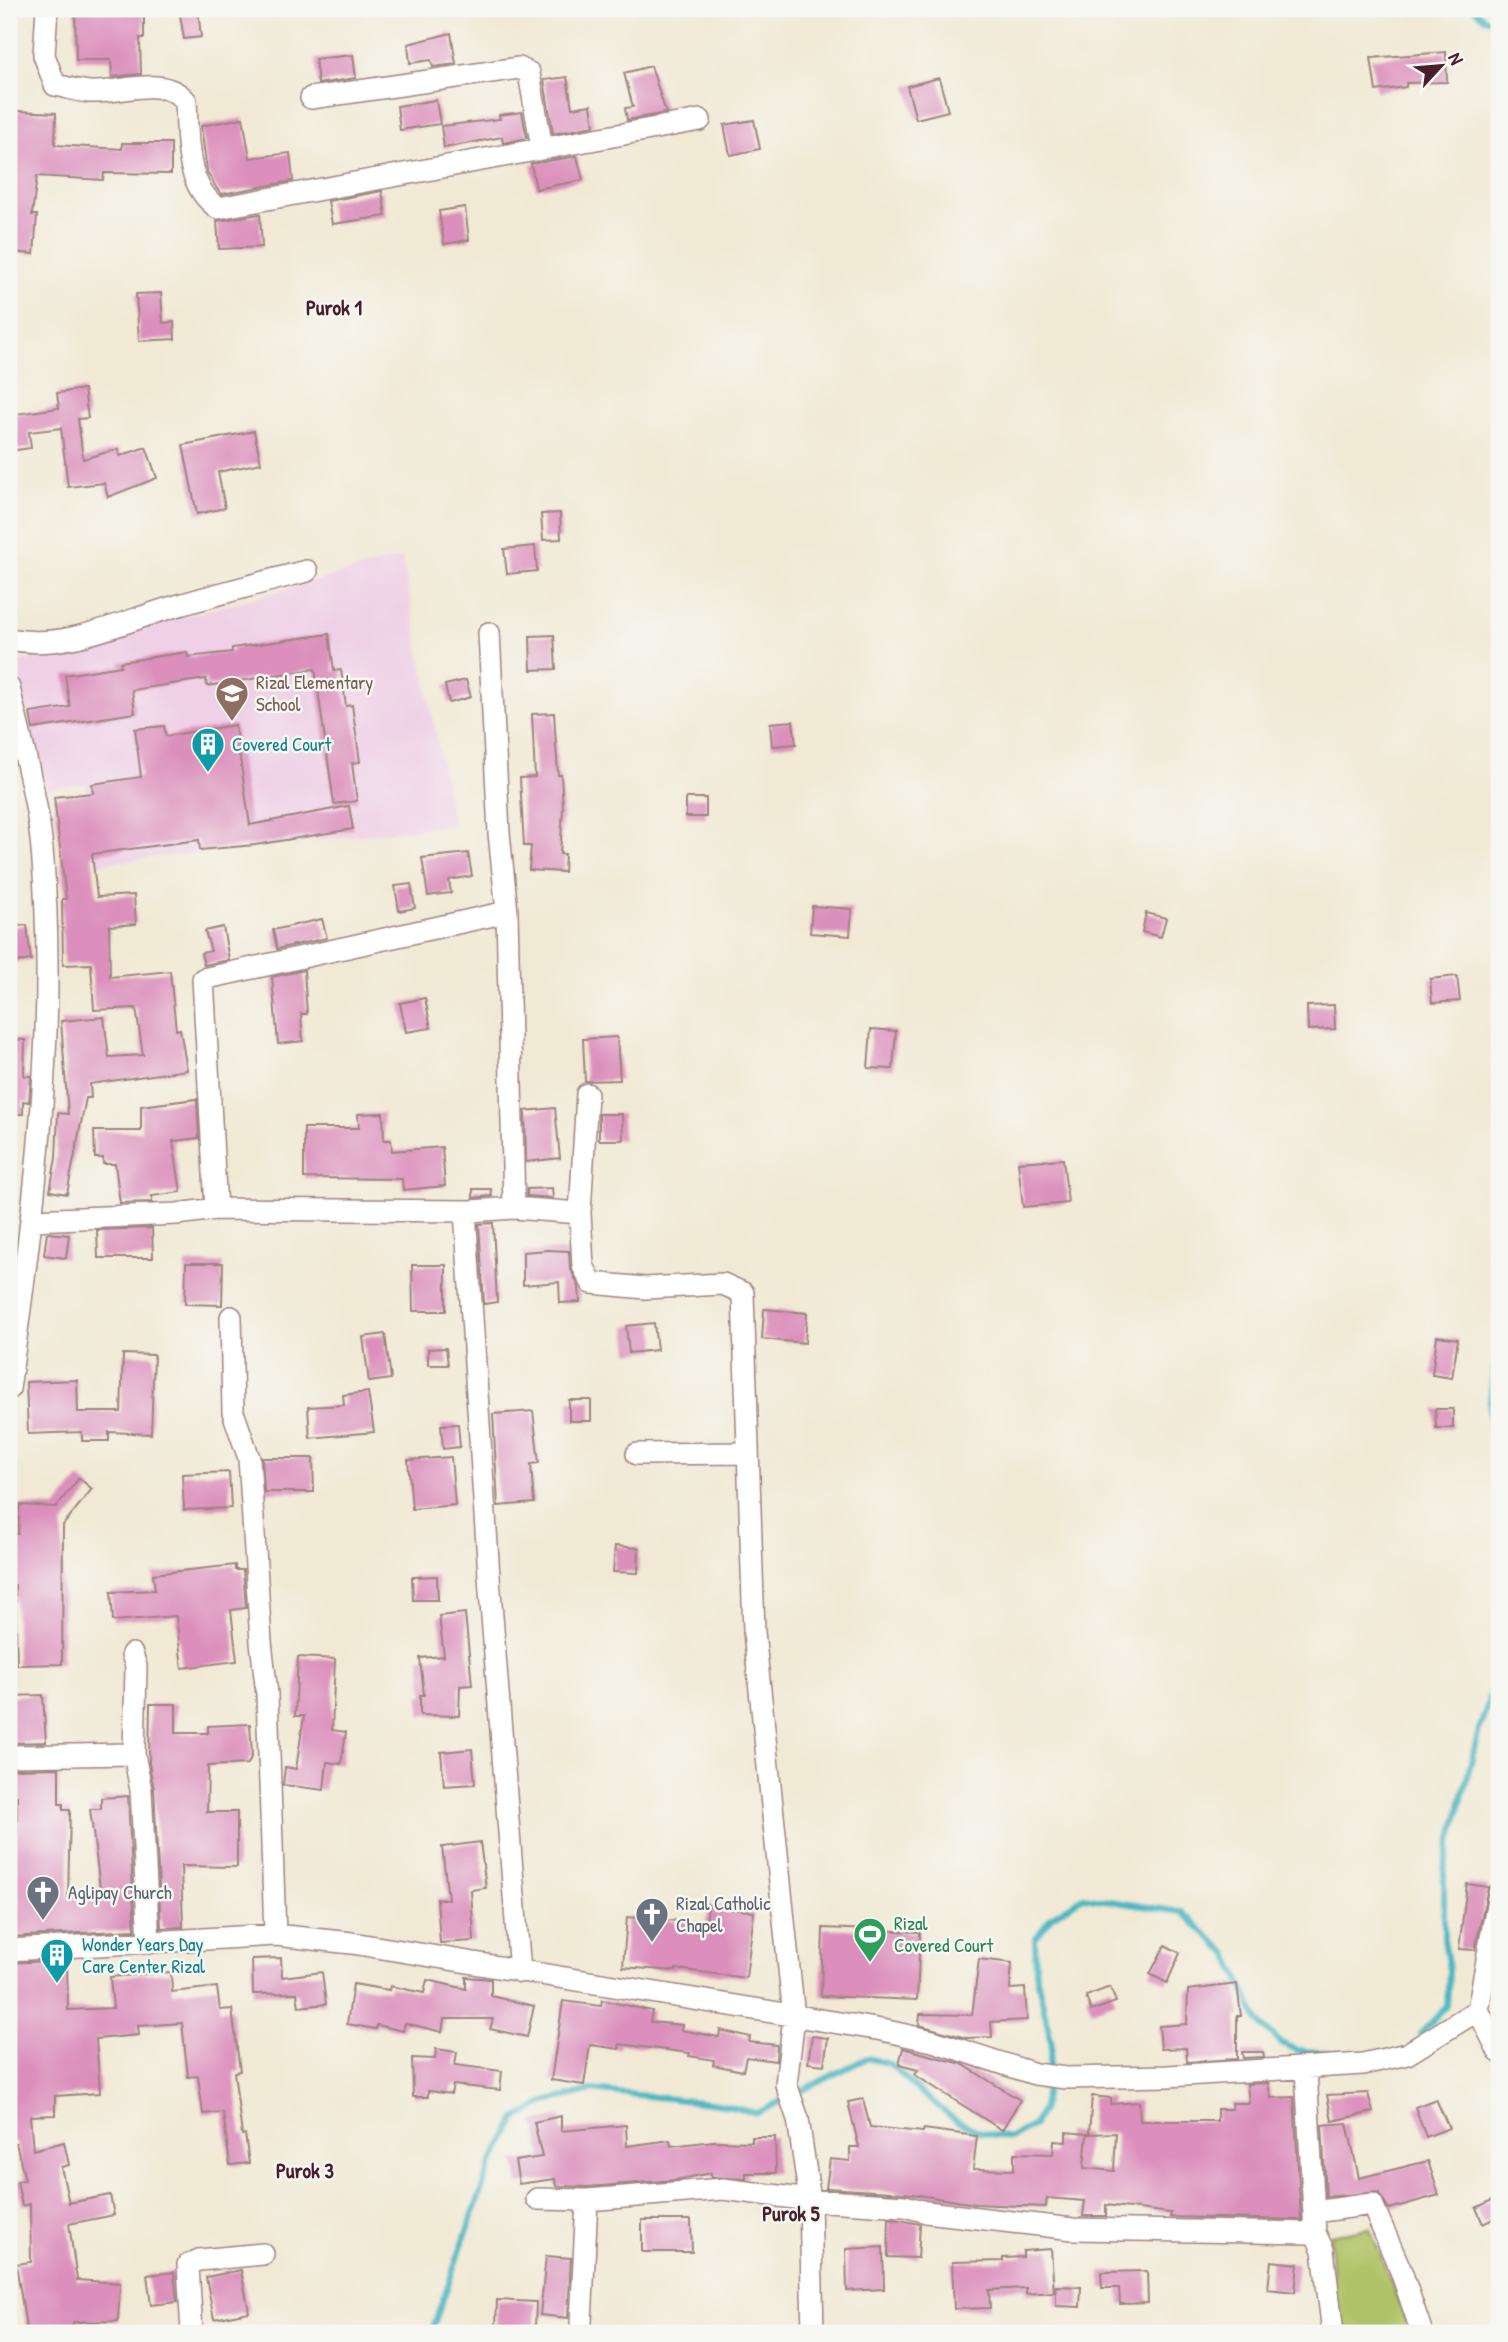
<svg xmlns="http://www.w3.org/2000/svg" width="1508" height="2342" font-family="'Patrick Hand',sans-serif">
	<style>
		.built { fill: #efd0e6 }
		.green { fill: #b1c367; stroke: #7e7149; stroke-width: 2 }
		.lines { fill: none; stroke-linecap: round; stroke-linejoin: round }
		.stream { stroke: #48b6c2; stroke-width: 6 }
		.building { fill: #dc8fbc }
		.minor-casing { stroke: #9e8480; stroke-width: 24 }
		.minor { stroke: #fff; stroke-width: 21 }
		.labels { text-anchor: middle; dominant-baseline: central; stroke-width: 5; stroke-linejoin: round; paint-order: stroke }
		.education-label { font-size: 19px; fill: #785e54; stroke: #f6f6f2; text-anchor: start }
		.culture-label { font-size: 19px; fill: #0d838f; stroke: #f6f6f2; text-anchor: start }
		.worship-label { font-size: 19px; fill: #5b616d; stroke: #f6f6f2; text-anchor: start }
		.leisure-label { font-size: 19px; fill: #27864d; stroke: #f6f6f2; text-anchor: start }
		.neighbourhood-label { font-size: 21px; font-weight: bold; fill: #4a1f2b; stroke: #f6f6f2 }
	</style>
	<rect width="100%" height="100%" fill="#f6f6f2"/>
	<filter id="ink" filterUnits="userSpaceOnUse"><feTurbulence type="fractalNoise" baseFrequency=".0143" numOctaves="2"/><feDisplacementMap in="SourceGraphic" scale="14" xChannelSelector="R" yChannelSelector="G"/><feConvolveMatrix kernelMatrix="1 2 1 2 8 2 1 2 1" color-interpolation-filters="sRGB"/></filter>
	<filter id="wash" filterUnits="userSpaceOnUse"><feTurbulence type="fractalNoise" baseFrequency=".00686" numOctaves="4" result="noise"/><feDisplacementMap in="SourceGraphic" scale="28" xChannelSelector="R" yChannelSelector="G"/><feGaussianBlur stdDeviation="1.57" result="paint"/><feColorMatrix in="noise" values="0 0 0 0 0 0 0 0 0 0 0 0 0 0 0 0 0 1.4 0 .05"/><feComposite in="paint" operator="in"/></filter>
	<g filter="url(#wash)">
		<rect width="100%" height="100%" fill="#f1e9d4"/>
		<!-- built -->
		<path class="built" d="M402,557L453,825L97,864L86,784L44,789L16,663Z"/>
		<!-- green -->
		<path class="green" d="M1370,2228L1410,2333H1336L1330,2235Z"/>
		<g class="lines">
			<!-- stream -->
			<path class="stream" d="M1474,9L1484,18L1499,23
				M1499,1341C1491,1385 1483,1423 1499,1466
				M1420,2034L1447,2006L1449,1970L1444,1938V1870L1479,1730L1499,1670
				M431,2333L490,2166L516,2119L545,2102L592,2090L718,2104L757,2113L867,2058L890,2064L921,2093L957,2121L980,2132L1010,2138L1034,2125L1043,2108L1052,2045L1036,1973L1035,1939L1051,1917L1083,1897L1182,1912L1228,1954L1258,2021L1279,2042L1297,2050L1354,2055"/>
		</g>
		<g id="blocks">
			<!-- building -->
			<path class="building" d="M75,9L144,13V38H140L141,74L112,77L111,60H76Z
				M179,9H198L201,37L184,39Z
				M451,33L456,64L433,67L431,60L410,63L408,44Z
				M1446,52L1447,82L1406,83V87L1376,91L1371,58Z
				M353,55L356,78L318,84L315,59Z
				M651,66L666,113L627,120L625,108L633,107L624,73Z
				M567,77L572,108L591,105L594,126L553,134L544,80Z
				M939,78L948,111L916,119L907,86Z
				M436,100L440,124L400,130L397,106Z
				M17,111L56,113L55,145L122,149V143H171V174L104,173L103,180L37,176L32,215H37L34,254L9,252V135L16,136Z
				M522,112L527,138L503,143L502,137L444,148L441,126L500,119L499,115Z
				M243,118L250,158L290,153L293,181L222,194L217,189L207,172L201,126Z
				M754,120L760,149L730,155L724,125Z
				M577,156L583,180L536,189L531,164Z
				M382,191L386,216L332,224L328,201Z
				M465,207L469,240L444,244L439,211Z
				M260,214L262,247L219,249L217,221Z
				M161,293L163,323L174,322L175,339L139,341L136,294Z
				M84,389L88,418L78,419L83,459L118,449L120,456L146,447L157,478L108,497L104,483L68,487L61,428L29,432L31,448L9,451V415L59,408L57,393Z
				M254,431L261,463L218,472L225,508L197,514L183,445Z
				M560,513L561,539L543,540L541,514Z
				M535,546L537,571L507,574L504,549Z
				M329,634L334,671L341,670L346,706L352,705L360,762L352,763L357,801L334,804L315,669L207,686L206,679L132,690L135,713L33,729L30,713L70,707L65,675L121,666L120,662L187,652L188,657L232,652V648Z
				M554,635L556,669L531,670L530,636Z
				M466,680L471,697L449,703L445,685Z
				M554,713L558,775H561L563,808L560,854H565L564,872L529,870L531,846H524L520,778L535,777L532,714Z
				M793,721L796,744L772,746L770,723Z
				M235,725L250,825L349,806L353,829L255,845L200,850L199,840L92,854L97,897L134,895L136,924L109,926L110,977L170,971L176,1030L180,1029L187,1070L90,1084L91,1098H86L67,1194L50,1191L56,1158L58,1113L68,1114L61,1021L104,1017L109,1057L143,1055L136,1008L94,1010L91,964L63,965L62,899H66L54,797L93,793L92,784L141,777L135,729L164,726L166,736Z
				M686,798H706V817H686Z
				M468,853L472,876L449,880L451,893L428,896L422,858Z
				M411,884L415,908L399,911L395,886Z
				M812,906L852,909L850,936L810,933Z
				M1146,913L1166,918L1161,937L1142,932Z
				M322,919L327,938L277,949L273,930Z
				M27,925L31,960L9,963V927Z
				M223,927L229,960L204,965L201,953L211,951L205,931Z
				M304,970L307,1014H301L303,1041L278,1044L272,977Z
				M1457,976L1460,1001L1432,1003L1430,979Z
				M425,998L431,1028L406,1032L400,1003Z
				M1334,1005L1335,1029L1308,1030L1307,1006Z
				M871,1029L896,1031L893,1069L868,1068Z
				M617,1037L620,1080L585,1081L583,1039Z
				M9,1039L25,1040L24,1076H31L29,1102L23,1101V1114H9Z
				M197,1099L199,1138L173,1141L181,1192L152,1196V1202L120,1203L115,1164H103V1158H95L94,1131H141V1106Z
				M555,1108L560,1158L526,1162L525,1111Z
				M383,1113L384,1140H391L392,1151L442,1147L445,1186L403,1190L402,1179L304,1178V1128H359L358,1114Z
				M599,1114H622L623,1140H599Z
				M1063,1159L1068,1203L1023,1207L1018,1162Z
				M552,1188L553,1198L527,1196V1189Z
				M473,1189H491L492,1196L473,1198Z
				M493,1223L497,1302L484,1304L479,1224Z
				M152,1228L153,1258H98L97,1230Z
				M47,1233L69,1235L66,1258L44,1255Z
				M548,1250L569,1251L570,1267L579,1287L580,1302L560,1303L559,1282L523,1285V1252Z
				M186,1263H223L222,1305L185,1304Z
				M412,1265H446V1311H413Z
				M764,1309L807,1313L805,1343L762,1339Z
				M654,1323L657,1350L629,1353L626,1326Z
				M385,1334L391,1379L369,1382L363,1337Z
				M1437,1336L1458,1339L1452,1378L1432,1375Z
				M446,1348L448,1365H428V1349Z
				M123,1354L154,1355L151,1434L109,1432V1441H82V1432L28,1434L26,1382L77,1380L78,1412H121Z
				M368,1392L374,1432L310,1438L308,1407L344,1405L343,1395Z
				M569,1400H591V1421H569Z
				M1435,1409H1453V1428H1436Z
				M533,1411L539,1463L531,1464L534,1503L498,1506L493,1414Z
				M458,1424L460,1447L443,1449L441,1425Z
				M451,1457L455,1505L412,1509L408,1460Z
				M262,1458H313L314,1492H264Z
				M229,1472L231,1508L184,1510L182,1474Z
				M79,1478L92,1489L63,1525L62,1664L17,1665L15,1585H9V1534H18L20,1505L56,1507Z
				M615,1546L639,1548L638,1573L613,1572Z
				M235,1565V1570H243L246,1608L231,1610L237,1661L182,1668L176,1616L113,1621L111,1592L155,1590L153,1574Z
				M437,1576L438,1600H413L412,1577Z
				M465,1613L472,1685L460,1686L459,1716L420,1715V1695H424L420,1658L444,1656L439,1616Z
				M298,1657L335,1659L332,1730L346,1732L341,1764L327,1762L324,1790L283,1785L285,1767L296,1769L304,1716H295Z
				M43,1695L46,1742L9,1743V1696Z
				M150,1704H176V1733H208V1726L250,1724L252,1755L248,1764L208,1766L207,1812H237V1867L181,1866L183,1927L161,1928L154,1789L149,1764Z
				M472,1749L475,1784L444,1786L441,1752Z
				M59,1768V1804H63V1810H70L68,1898L101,1896L90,1809H101V1798L128,1796L135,1930L9,1937V1833H17V1796H9V1769Z
				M480,1842L486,1888L471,1890L474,1941L440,1943L437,1899H448L442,1847Z
				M1467,1884L1488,1887L1475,1950L1459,1949Z
				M708,1905L754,1912L746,1978L676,1969V1971L623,1967L627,1917L706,1923Z
				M823,1928L920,1932L917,2000L821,1996Z
				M1165,1945L1180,1953L1167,1983L1150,1974Z
				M281,1958L282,1977L322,1972L326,2004L299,2007L297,1993L253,1994L252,1959Z
				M979,1959L1012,1963L1010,1989L1025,1988L1027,2020L991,2022L992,2037L966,2038L919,2025L920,2014L972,2015Z
				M67,1960L68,2010L113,2008L110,1977L171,1972L172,1992L217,1987L220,2010L232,2009L240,2071L234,2072L242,2135L245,2134L249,2163L230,2165L223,2112L203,2114L198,2076L188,2077L182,2023L138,2026L139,2035L96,2039L100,2093L55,2096V2115L30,2116L33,2150L64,2142L69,2165L61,2167L69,2203L110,2195L114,2215L69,2224L77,2280L120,2283L118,2321L73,2322L74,2333H27L16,2264L31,2262L30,2204L22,2206L17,2181L25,2180L16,2143H12L9,2112V1963Z
				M466,1977L491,1979V1996L534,2006L527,2037L490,2029L493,2019H444L442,2032L405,2023L403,2031L377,2025L376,2029L347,2024L353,1984L389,1990L390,1986L424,1993L427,1980L466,1989Z
				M1237,1984L1241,2016H1237V2059L1187,2062L1186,2048L1161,2049L1159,2026L1187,2024L1188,1990Z
				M1110,1987L1116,2002L1091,2011L1086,1996Z
				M602,2000L652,2011L650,2022L682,2025L681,2030L719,2037L720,2030L750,2037L749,2042L777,2045L776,2061L746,2057L743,2071L713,2065L714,2060L689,2056L690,2053L620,2044L619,2049L590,2045L584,2085L551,2080L563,2001L601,2006Z
				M812,2036L828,2038L824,2065L808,2063Z
				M903,2048L962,2064L1020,2100L1002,2130L915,2075L918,2070L899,2065Z
				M436,2049L457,2052L455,2065L502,2071L500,2090L453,2085L451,2094L428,2091V2097H413L412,2058L435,2059Z
				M1242,2052H1263L1264,2057L1243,2058Z
				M1268,2083L1271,2098L1294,2097L1301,2220L1170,2217L1171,2213L1106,2205V2216H1083L1085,2201L1047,2198L1046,2207L975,2204L906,2193L826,2188L830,2159L850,2161V2147H859L848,2102L863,2099L870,2127L923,2132L924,2129L977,2136L973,2169L1014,2170V2153L1053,2154L1054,2141L1066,2142V2132L1087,2134L1084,2168L1114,2171L1116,2133L1089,2134L1092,2096L1111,2098V2104L1139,2102L1140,2121H1217V2109H1232L1231,2103H1249L1247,2084Z
				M1368,2093L1373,2112L1332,2121L1327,2095Z
				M1436,2099L1449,2128L1426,2137L1415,2107Z
				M561,2116V2131L626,2125L627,2146L670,2140L671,2146L714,2141L752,2142V2137H775L776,2173H746V2179L711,2177V2173L676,2180L587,2187L556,2186L555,2179L519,2184L515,2161L542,2157L534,2122Z
				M1347,2123L1359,2178L1428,2161L1439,2195L1389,2209L1378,2192L1326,2197L1322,2125Z
				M1492,2200L1499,2216L1483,2224L1476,2208Z
				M889,2218L920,2224L918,2258L888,2257Z
				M642,2220H691L692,2252H642Z
				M883,2247L884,2289L847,2291L846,2249Z
				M1051,2249L1054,2292L1026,2294V2288L989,2290L990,2308L954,2309L952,2262L1003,2261V2258L1023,2257V2251Z
				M546,2256L571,2258L568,2318L540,2315Z
				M1271,2261L1298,2264L1295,2292L1268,2289Z
				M241,2270L249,2312L214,2319L206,2277Z
				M1147,2271L1148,2303L1120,2304L1119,2288H1102L1101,2272Z
				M174,2272L177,2302L151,2305L147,2275Z
				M1056,2286L1081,2287L1080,2307L1056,2306Z
				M497,2300L536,2302L535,2328L496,2325Z"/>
		</g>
	</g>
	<g filter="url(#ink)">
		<use href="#blocks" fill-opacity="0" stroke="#9e8480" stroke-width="2"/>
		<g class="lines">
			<defs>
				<path id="minor" d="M47,9L44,55L55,85C66,87 78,91 89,92C119,94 163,74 186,101C188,137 184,185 218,208L700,120
					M311,98L519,68L529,73L542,148
					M489,633L499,833L507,912L514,1208
					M9,639C65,651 123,621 176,606C220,593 264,582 307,571
					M9,688C21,741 37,795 42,849C58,1030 34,1210 9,1389
					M216,1209L203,979L507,912
					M465,1211L490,1591L520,1972
					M580,1213L583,1266L592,1283L645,1288L723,1284L743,1293L754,1632L794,2017L786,2084L798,2119L810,2200L813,2333
					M32,1220L177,1214L216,1209L471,1211L514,1208L580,1213L587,1094
					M231,1317L233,1412L249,1458L261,1642L267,1694L275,1935
					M637,1454L748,1453
					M132,1654L136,1666L134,1754L141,1790L149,1943
					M9,1756L134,1754
					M1499,1893L1478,2010L1499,2052
					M9,1950L275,1935L352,1943L882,2030L933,2041L1035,2074L1066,2078L1168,2076L1363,2064L1407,2054L1478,2010
					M1306,2070L1315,2233L1323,2250L1333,2333
					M537,2199L587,2200L723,2189L810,2200L905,2206L926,2212L1073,2229L1315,2233
					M1314,2212L1372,2204L1401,2271L1422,2333
					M581,2323L587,2200
					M192,2333L188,2265L199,2260L263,2254"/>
			</defs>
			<!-- minor casing -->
			<use href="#minor" class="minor-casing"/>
			<!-- minor -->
			<use href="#minor" class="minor"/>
		</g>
	</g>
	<!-- icons -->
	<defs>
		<symbol id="school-pin" viewBox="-11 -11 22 30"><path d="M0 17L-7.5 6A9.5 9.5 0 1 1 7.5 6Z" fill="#8d6e63" stroke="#f6f6f2"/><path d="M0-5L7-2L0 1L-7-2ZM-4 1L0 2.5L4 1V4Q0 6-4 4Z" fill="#fff"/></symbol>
		<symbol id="building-pin" viewBox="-11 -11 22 30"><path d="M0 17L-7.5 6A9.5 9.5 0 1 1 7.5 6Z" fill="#0f9aa8" stroke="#f6f6f2"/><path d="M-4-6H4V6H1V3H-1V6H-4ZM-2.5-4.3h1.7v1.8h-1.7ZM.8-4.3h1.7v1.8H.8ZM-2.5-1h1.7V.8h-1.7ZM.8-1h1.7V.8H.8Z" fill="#fff"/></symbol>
		<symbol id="church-pin" viewBox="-11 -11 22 30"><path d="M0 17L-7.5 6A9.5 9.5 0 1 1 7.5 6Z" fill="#6b7280" stroke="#f6f6f2"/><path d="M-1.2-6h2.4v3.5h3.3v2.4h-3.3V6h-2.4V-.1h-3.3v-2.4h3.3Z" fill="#fff"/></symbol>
		<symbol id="stadium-pin" viewBox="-11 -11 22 30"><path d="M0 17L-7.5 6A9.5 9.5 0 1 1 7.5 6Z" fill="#2e9e5b" stroke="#f6f6f2"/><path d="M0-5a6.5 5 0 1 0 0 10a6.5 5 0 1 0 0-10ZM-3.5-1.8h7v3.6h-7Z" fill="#fff"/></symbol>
	</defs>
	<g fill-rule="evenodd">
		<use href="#school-pin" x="213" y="674" width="38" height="52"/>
		<use href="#building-pin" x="189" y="725" width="38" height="52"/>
		<use href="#church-pin" x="24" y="1873" width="38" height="52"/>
		<use href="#church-pin" x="633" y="1895" width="38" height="52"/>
		<use href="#stadium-pin" x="851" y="1915" width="38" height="52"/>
		<use href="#building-pin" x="38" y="1936" width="38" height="52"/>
	</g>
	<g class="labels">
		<!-- education labels -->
		<g class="education-label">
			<text x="256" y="682">Rizal Elementary<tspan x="256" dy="22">School</tspan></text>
		</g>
		<!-- culture labels -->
		<g class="culture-label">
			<text x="232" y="744">Covered Court</text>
			<text x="82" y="1944">Wonder Years Day<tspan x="82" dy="22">Care Center Rizal</tspan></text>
		</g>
		<!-- worship labels -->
		<g class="worship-label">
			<text x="68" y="1892">Aglipay Church</text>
			<text x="676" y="1903">Rizal Catholic<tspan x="676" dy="22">Chapel</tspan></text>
		</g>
		<!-- leisure labels -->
		<g class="leisure-label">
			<text x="894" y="1923">Rizal<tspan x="894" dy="22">Covered Court</tspan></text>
		</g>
		<!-- neighbourhood labels -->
		<g class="neighbourhood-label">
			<text x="334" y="307">Purok 1</text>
			<text x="305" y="2170">Purok 3</text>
			<text x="791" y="2213">Purok 5</text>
		</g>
	</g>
	<!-- margin -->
	<rect width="1508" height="2342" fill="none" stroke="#f6f6f2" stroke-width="35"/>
	<!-- north arrow -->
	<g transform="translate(1441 66) rotate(64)" stroke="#f6f6f2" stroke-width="5" paint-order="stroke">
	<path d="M0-5L12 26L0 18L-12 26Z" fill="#4a1f2b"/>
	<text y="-10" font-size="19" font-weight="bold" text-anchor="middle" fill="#4a1f2b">N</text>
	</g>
</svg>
